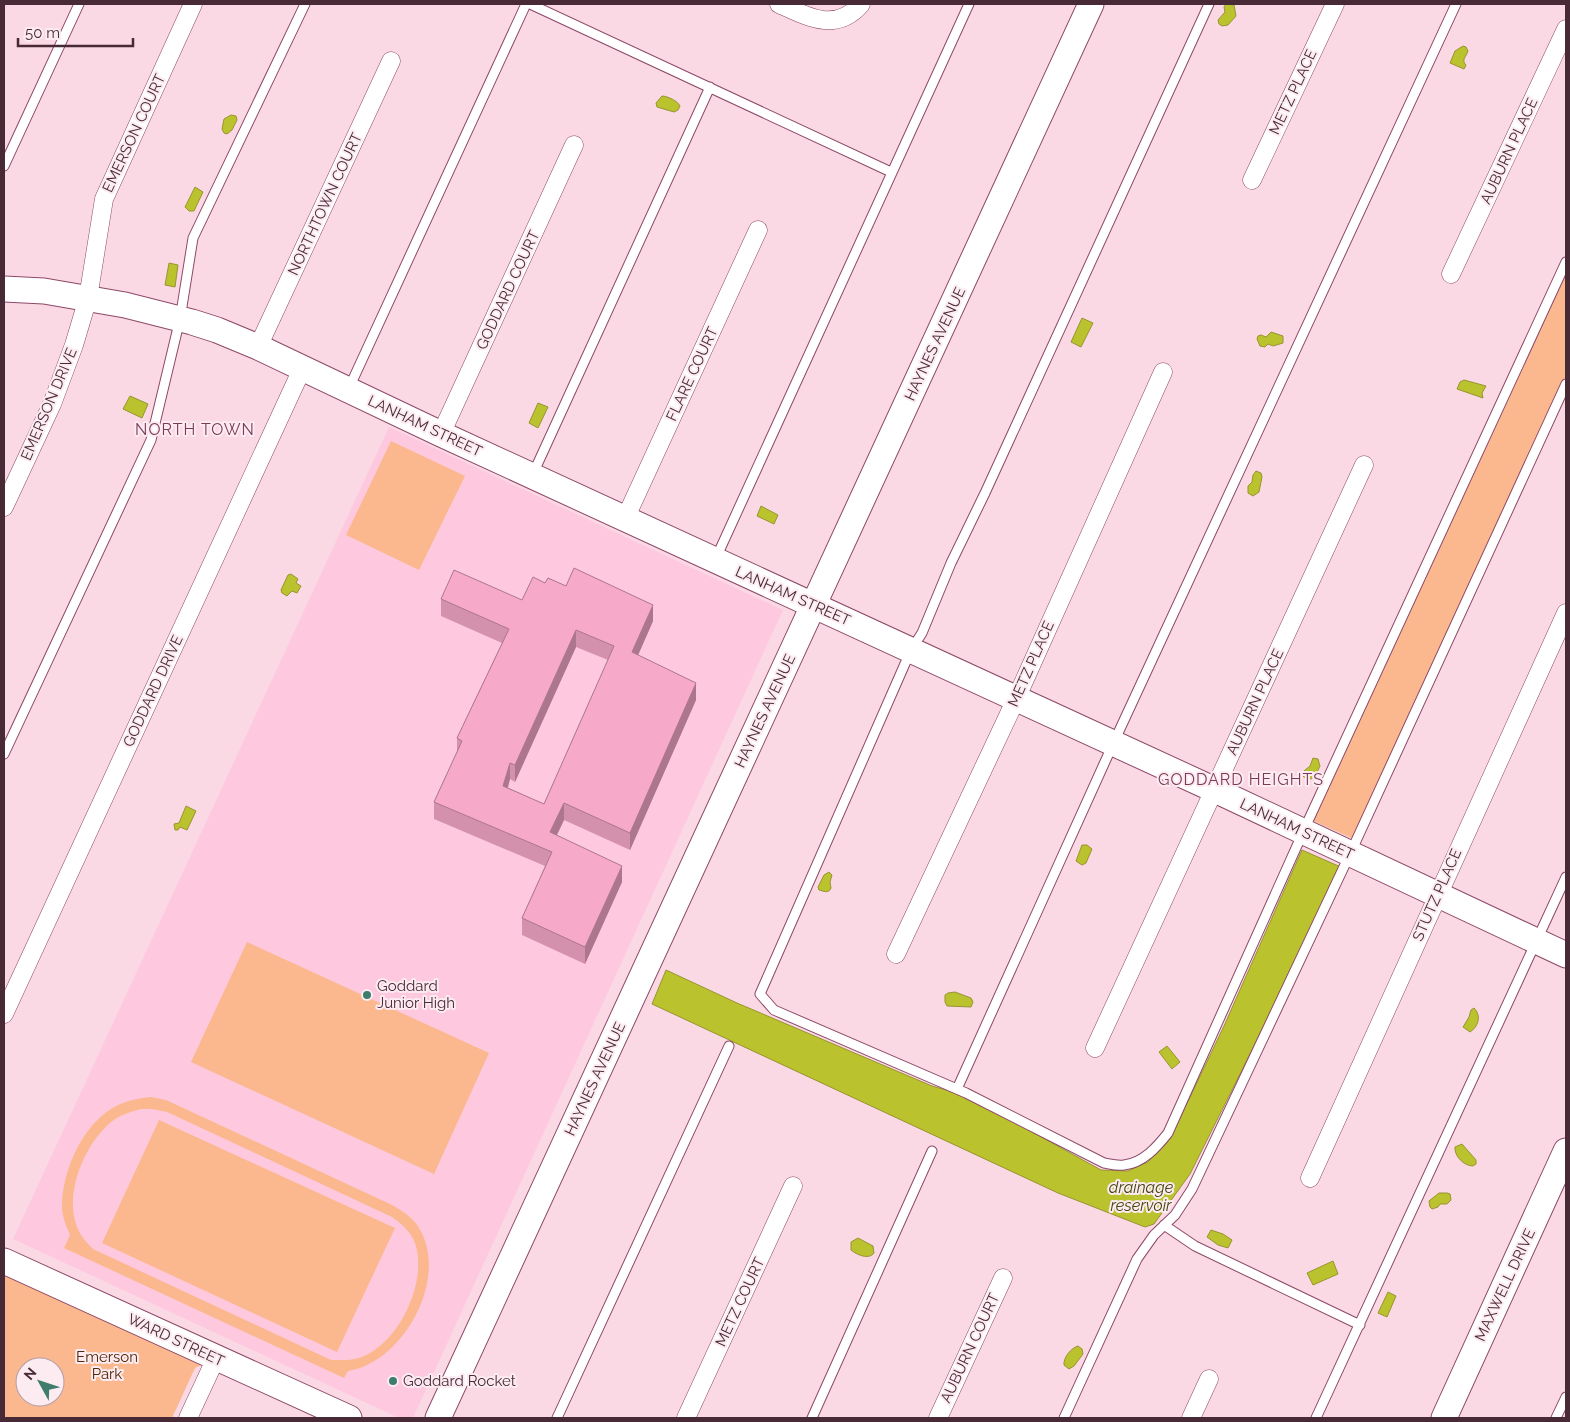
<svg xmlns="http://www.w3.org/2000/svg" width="1570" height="1422" font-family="Raleway,sans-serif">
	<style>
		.built { fill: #fec9de }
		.green { fill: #fbb88e; fill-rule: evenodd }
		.water { fill: #bac22d; stroke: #989430 }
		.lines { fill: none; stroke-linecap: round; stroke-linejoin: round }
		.lane-casing { stroke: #8d4867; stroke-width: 11 }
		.street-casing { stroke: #8d4867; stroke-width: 19 }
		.secondary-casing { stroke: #8d4867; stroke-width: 27 }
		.lane { stroke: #fff; stroke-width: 9 }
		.street { stroke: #fff; stroke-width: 18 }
		.secondary { stroke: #fff; stroke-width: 25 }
		.wall { fill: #d491ad; fill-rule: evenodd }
		.shaded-wall { fill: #ac768d }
		.building { fill: #f6a9c9; stroke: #ac768d; fill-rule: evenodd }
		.poi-dot { fill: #3e7d6c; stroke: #fcebf1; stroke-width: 2 }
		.labels { text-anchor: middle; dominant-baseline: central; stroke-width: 4; stroke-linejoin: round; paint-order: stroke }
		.street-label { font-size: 15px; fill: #482a37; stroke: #fcebf1 }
		.poi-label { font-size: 15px; fill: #482a37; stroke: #fcebf1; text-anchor: start }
		.park-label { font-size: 15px; fill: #522706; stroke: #fcebf1 }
		.neighbourhood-label { font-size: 16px; letter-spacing: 1px; fill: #7c3a58; stroke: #fcebf1 }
		.water-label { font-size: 16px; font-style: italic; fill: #43470d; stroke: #fcebf1 }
	</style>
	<rect width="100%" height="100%" fill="#fad9e5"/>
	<!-- built -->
	<path class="built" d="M389,427L783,610L413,1418H399L13,1239Z"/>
	<!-- green -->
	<path class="green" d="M1566,262V383L1356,840L1309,819Z
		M391,441L465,476L419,570L346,535Z
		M247,942L489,1053L434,1174L191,1062Z
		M151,1097L166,1100L390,1204C401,1210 413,1217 419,1228C450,1278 403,1363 348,1371L344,1378L64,1248L70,1235C66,1226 62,1216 62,1206C62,1170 84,1121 118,1105C129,1100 140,1098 151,1097ZM141,1109H152L167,1112L392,1217C401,1223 411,1232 415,1243C428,1281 400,1342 362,1357C352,1361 342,1360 331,1360L93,1249C86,1242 79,1234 76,1224C65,1192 85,1144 110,1123C119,1115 130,1112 141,1109Z
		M159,1120L395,1228L337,1352L102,1243Z
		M4,1261L216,1358L195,1368L172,1418H4ZM25,1367H55V1397H25Z"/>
	<!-- water -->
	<path class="water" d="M1226,4L1234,5L1236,16L1228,25L1222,26L1219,24L1218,20L1225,12L1224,7Z
		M1463,46L1466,47L1468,51C1466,57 1461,60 1466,65L1464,69L1450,63L1455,51Z
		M662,96C667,96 678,101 680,106L678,110L674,112L657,107L656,103Z
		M231,115L236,116L237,120L232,130L227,134L224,133L222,129L224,119Z
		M195,187L203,192L194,211H189L185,207Z
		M169,263L178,265L175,287L165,285Z
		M1082,318L1093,323L1081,347L1071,342Z
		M1271,332L1283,336V343L1273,346L1268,344L1265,347L1260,346L1257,339L1258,336L1261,335L1266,337Z
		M1464,380L1486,386L1482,393L1483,398L1457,389L1460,382Z
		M130,396L148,404L142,418L123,409Z
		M538,403L548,407L538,428L529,423Z
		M1256,471L1261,473L1262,477L1259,492L1253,496L1248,493V486L1252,482L1253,475Z
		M761,506L778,515L774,524L757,516Z
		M291,574L298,579L296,583L301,586L297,593L292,591L287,596L282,593L281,590L288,575Z
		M1313,758L1318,759L1320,766C1317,773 1311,785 1303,776L1304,771L1310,766Z
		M186,806L196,811L187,830L180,827L178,830H175L174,824L179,823Z
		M1082,845H1087L1092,849L1086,863L1082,865L1076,861Z
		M1302,850L1343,868L1190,1174L1154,1224L1145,1227L1058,1193L652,1004L666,970L737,1003L932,1086L981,1100L1034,1133L1101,1170L1128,1171L1148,1162L1170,1139L1224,1026Z
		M829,872L832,875L830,882L831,888C829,894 823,891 819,890L818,887L824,875Z
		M955,992L971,998L973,1002L971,1007L947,1006L945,1002V995L948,993Z
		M1474,1008C1482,1016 1478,1027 1470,1032L1463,1027L1469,1017L1471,1010Z
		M1167,1046L1180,1062L1172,1069L1159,1052Z
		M1462,1144L1476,1160V1164L1473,1166C1464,1166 1454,1156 1455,1147Z
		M1439,1193H1447L1450,1194L1451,1200L1447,1204H1440L1438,1207L1432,1209L1430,1207L1429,1201Z
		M1211,1230L1223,1234L1232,1240L1228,1248L1218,1245L1207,1237Z
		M858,1238L873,1246L874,1253C869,1260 857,1255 851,1250V1242Z
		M1333,1261L1338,1274L1313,1285L1307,1273Z
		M1388,1292L1396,1296L1387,1317L1378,1313Z
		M1078,1346L1082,1349L1083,1354L1074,1366L1069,1369L1064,1365C1063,1358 1071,1348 1078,1346Z"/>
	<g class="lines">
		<defs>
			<path id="lane" d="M530,4L891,172
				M1209,4L985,493L951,563L922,633L911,650L760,994L774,1010L966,1093L1104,1163C1110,1164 1117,1166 1124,1165C1143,1163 1157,1147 1168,1133L1309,819L1566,262
				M4,166L79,4
				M349,388L526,4
				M532,476L710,87
				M716,558L969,4
				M4,754L151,440L180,319L193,238L305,4
				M957,1089L1113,744L1456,4
				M1164,1225L1195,1246L1360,1325
				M557,1418L729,1046
				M812,1418L932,1151
				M1064,1418L1137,1259L1154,1235L1175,1215L1192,1189L1350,854L1566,384
				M1316,1418L1566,877
				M1556,1418L1566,1397"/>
			<path id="street" d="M779,4C808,17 836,33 861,4
				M1252,180L1335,4
				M1451,274L1566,29
				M258,347L391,61
				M441,434L574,145
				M4,507L52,404L74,345L88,298L104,199L193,4
				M625,519L758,230
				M896,954L1016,699L1163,372
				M4,1014L302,369
				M1095,1048L1364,465
				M1310,1178L1566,613
				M188,1418L216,1358
				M686,1418L793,1186
				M938,1418L1003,1278
				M1191,1418L1209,1379"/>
			<path id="secondary" d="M4,289L44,291L125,305L192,322L217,330L258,347L441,434L1215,790L1566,955
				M4,1261L349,1418
				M438,1418L1091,4
				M1444,1418L1566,1151"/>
		</defs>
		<!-- lane casing -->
		<use href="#lane" class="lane-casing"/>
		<!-- street casing -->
		<use href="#street" class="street-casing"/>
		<!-- secondary casing -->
		<use href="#secondary" class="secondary-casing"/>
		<!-- lane -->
		<use href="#lane" class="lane"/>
		<!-- street -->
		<use href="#street" class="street"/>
		<!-- secondary -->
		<use href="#secondary" class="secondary"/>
	</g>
	<!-- wall -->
	<path class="wall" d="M545,583L566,586L653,621L638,655L696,700L630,850L564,820L557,835L622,882L585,964L522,935V918L545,866L434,819V802L457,752V738L502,643L441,616V599L522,600ZM576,647L608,660L544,804L508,788L510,779L515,782Z"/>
	<!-- shaded-wall -->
	<path class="shaded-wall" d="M653,605V621L632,669V652Z
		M576,630V647L515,782V765Z
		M696,683V700L630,850V833Z
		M510,763V779L503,803V786Z
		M564,803V820L550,849V832Z
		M622,866V882L585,964V947Z"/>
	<!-- building -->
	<path class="building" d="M574,568L653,605L632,652L696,683L630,833L564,803L550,832L622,866L585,947L522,918L552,852L434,802L462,741L457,738L509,629L441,599L454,570L522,600L533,577L545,583L548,578L566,586ZM576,630L614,646L544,804L503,786L510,763L515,765Z"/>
	<!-- markers -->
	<g class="poi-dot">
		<circle cx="367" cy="995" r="5"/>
		<circle cx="393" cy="1381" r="5"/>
	</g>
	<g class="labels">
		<!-- street labels -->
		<g class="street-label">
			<text transform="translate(1293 92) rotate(-65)">METZ PLACE</text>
			<text transform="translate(134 133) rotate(-65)">EMERSON COURT</text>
			<text transform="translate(1509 151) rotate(-65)">AUBURN PLACE</text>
			<text transform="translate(325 204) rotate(-65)">NORTHTOWN COURT</text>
			<text transform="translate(508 290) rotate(-65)">GODDARD COURT</text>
			<text transform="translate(935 344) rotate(-65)">HAYNES AVENUE</text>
			<text transform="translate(692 374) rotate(-65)">FLARE COURT</text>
			<text transform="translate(49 404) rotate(-67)">EMERSON DRIVE</text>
			<text transform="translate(425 426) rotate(25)">LANHAM STREET</text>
			<text transform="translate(793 596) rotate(24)">LANHAM STREET</text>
			<text transform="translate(1031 664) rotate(-66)">METZ PLACE</text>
			<text transform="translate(153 691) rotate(-65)">GODDARD DRIVE</text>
			<text transform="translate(1255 702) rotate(-65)">AUBURN PLACE</text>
			<text transform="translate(765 711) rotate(-65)">HAYNES AVENUE</text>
			<text transform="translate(1297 829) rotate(25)">LANHAM STREET</text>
			<text transform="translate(1437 895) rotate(-66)">STUTZ PLACE</text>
			<text transform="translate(595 1079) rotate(-65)">HAYNES AVENUE</text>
			<text transform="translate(1505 1285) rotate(-65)">MAXWELL DRIVE</text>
			<text transform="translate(740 1302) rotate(-65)">METZ COURT</text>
			<text transform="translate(176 1340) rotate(25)">WARD STREET</text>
			<text transform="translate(970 1348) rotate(-65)">AUBURN COURT</text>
		</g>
		<!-- poi labels -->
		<g class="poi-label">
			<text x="377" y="986">Goddard<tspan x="377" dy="17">Junior High</tspan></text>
			<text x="403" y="1381">Goddard Rocket</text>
		</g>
		<!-- park labels -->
		<g class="park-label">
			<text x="107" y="1357">Emerson<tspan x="107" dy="17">Park</tspan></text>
		</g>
		<!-- neighbourhood labels -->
		<g class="neighbourhood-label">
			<text x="195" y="429">NORTH TOWN</text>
			<text x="1241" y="779">GODDARD HEIGHTS</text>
		</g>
		<!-- water labels -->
		<g class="water-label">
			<text x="1141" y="1187">drainage<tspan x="1141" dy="18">reservoir</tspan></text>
		</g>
	</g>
	<!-- border -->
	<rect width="1570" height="1422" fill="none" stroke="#482a37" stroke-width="10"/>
	<!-- north arrow -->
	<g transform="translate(40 1382) rotate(310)"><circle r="24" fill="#fcebf1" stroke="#b49ea7"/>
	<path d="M0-4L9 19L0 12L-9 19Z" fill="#3e7d6c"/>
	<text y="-8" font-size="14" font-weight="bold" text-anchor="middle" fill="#482a37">N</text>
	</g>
	<!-- scale -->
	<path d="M18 38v8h115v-8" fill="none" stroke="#482a37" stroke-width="2.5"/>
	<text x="25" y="38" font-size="15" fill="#482a37" stroke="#fcebf1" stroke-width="4" paint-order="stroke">50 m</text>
</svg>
